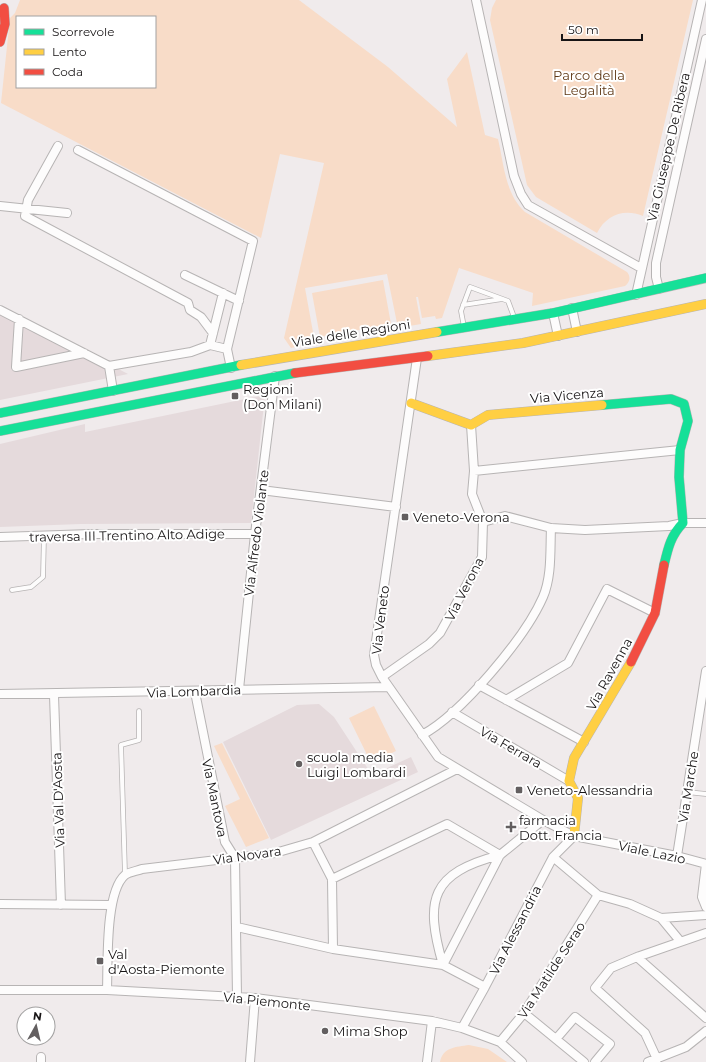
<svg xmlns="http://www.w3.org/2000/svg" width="706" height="1062" font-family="Montserrat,sans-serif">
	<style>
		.built { fill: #e5dadc }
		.green { fill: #f8dcc8; fill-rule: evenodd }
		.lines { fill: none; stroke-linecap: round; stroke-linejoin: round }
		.lane-casing { stroke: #b7b4b4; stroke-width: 5.5 }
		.street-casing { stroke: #b7b4b4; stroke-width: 10 }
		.fast-casing { stroke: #b7b4b4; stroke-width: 10 }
		.slow-casing { stroke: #b7b4b4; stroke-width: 10 }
		.jam-casing { stroke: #b7b4b4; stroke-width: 10 }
		.lane { stroke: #fdfcfc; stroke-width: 4 }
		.street { stroke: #fdfcfc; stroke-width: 8 }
		.fast { stroke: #16e098; stroke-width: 9 }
		.slow { stroke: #ffcf43; stroke-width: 9 }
		.jam { stroke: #f24e42; stroke-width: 9 }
		.poi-dot { fill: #635f60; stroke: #fff; stroke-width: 1.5 }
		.labels { text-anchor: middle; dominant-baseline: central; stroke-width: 4; stroke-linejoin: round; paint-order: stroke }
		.park-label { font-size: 13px; fill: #5f3916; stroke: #fff }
		.street-label { font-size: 13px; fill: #171415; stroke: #fff }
		.poi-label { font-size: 13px; fill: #171415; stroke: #fff; text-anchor: start }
	</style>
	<rect width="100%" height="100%" fill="#f0ebec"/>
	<!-- built -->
	<path class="built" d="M0,307L128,374L0,400Z
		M265,395L251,523L81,524L0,527V444L85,424V432Z
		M319,704L334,717L372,775L411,757L418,772L271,840L223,742L297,705Z"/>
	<!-- green -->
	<path class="green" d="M20,0H299L388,67L457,127L447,79L467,52L485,135L498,139C504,164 505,194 525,212L627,272C631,277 630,282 625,286L532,306L533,293L459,268L442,318L436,319L435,316L422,318L418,297H416L421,324L398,328L387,274L305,288L315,343L291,348L284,338L324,163L280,154L261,238L1,103L10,18L15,13ZM17,17H155V87H17Z
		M496,0H693L643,216C624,208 606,215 597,233L536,197L527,185L490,20L492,8Z
		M383,280L391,324L320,337L312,293Z
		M374,706L396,751L371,763L349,718Z
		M222,743L269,838L246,847L225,806L240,799L214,746Z
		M469,1045L488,1049L507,1062H440C443,1047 456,1047 469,1045Z"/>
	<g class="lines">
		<defs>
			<path id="lane" d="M463,305L502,299
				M464,327L461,311L470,287L508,301L514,317
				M12,590L31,587L43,577L44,536
				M687,792L706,794
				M125,874L121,745L139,740V711"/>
			<path id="street" d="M476,0L514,176L521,194L528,205L641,268
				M58,146L28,200L25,216L188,303L190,310L201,317L213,333
				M78,150L253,241L227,349L231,368
				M0,206L67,213
				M185,275L239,301
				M659,289L656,277V263L706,39
				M636,295L702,0
				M572,308L577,332
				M0,310L109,366L113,391
				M553,313L558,336
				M19,319L16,367L84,353
				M210,345L223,293
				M417,358L374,655L376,665L382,677L438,757L543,820L574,836L677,856L706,864
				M109,366L191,352L210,345L227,349
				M474,471L680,450
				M261,490L396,507
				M483,522L505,516L551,528L585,530L669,526L683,523H706
				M0,537L91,534H255
				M382,677L429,644L440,633L482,557L483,522L472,494L474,471L471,425
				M479,685L584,742
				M239,689L255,534L275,376
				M195,692L225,842L235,858L237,997
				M0,694L388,687
				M54,695L61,905
				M506,700L568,663L607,589L655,613
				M452,712L569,781
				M422,735C461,714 525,638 543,597C552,576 550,550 551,528
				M313,842L332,879L333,949
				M677,856L706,671
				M553,857L598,895L630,904L661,918L706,915
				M706,864L702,897L706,907
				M332,879L447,824L500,855
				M0,904L111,905
				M661,918L680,941
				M237,927L333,949L443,965C424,899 431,873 500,855
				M637,957L706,1018
				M485,987L443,965L500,855L543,820
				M0,990H107L255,998L432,1021L462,1028L500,1042L522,1062
				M107,990C108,963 105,892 125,875C129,872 137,871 142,869L275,853L313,842L457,769
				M524,1013L584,1062
				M462,1028L485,987L553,857L574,836
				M556,1039L575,1017L610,1044L595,1062
				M500,1042L524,1013L598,895
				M657,1059L645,1033L595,988L611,968L637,957L706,933
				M41,1062V1057
				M250,1062L255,998
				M427,1062L432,1021
				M648,1062L686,1047L706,1031"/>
			<path id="fast" d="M437,332L553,313L706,278
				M602,405L671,399L684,404L688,421L680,450L679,477L683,523C671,535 668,548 664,565
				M0,413L241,365
				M0,431L295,373"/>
			<path id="slow" d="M428,356L523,343L706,304
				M241,365L437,332
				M411,403L471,425L488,415L602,405
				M574,836L578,798L569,781L574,758L631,662"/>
			<path id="jam" d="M0,42L5,24L4,8
				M295,373L428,356
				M631,662L655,613L664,565"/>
		</defs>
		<!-- lane casing -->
		<use href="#lane" class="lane-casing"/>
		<!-- street casing -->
		<use href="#street" class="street-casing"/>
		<!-- fast casing -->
		<use href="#fast" class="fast-casing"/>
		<!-- slow casing -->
		<use href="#slow" class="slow-casing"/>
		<!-- jam casing -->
		<use href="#jam" class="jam-casing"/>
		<!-- lane -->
		<use href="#lane" class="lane"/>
		<!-- street -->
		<use href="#street" class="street"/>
		<!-- fast -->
		<use href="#fast" class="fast"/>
		<!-- slow -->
		<use href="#slow" class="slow"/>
		<!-- jam -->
		<use href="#jam" class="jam"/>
	</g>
	<!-- markers -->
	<g class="poi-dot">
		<rect x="231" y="392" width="8" height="8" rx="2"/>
		<rect x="401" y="513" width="8" height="8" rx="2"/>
		<circle cx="299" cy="764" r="4"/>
		<rect x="515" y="786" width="8" height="8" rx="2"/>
		<path d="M509 821h4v4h4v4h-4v4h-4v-4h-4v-4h4z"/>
		<rect x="96" y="957" width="8" height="8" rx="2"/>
		<circle cx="325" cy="1031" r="4"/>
	</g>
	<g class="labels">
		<!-- park labels -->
		<g class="park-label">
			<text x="589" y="75">Parco della<tspan x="589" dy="15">Legalità</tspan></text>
		</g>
		<!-- street labels -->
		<g class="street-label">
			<text transform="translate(668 147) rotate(-77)">Via Giuseppe De Ribera</text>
			<text transform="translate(351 333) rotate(-9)">Viale delle Regioni</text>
			<text transform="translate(567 395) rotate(-5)">Via Vicenza</text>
			<text transform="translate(256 533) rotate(-83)">Via Alfredo Violante</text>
			<text transform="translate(127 535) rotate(-1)">traversa III Trentino Alto Adige</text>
			<text transform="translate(464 589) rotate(-63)">Via Verona</text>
			<text transform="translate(380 620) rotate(-83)">Via Veneto</text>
			<text transform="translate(609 674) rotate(-61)">Via Ravenna</text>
			<text transform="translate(194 691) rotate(-2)">Via Lombardia</text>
			<text transform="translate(511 747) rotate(30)">Via Ferrara</text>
			<text transform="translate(688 787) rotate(-81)">Via Marche</text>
			<text transform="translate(215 798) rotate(78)">Via Mantova</text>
			<text transform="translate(58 800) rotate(-92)">Via Val D'Aosta</text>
			<text transform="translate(652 852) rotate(12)">Viale Lazio</text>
			<text transform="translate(247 855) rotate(-8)">Via Novara</text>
			<text transform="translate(515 930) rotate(-63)">Via Alessandria</text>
			<text transform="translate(551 970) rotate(-57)">Via Matilde Serao</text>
			<text transform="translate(267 1001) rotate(6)">Via Piemonte</text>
		</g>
		<!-- poi labels -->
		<g class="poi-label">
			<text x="243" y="389">Regioni<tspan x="243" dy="15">(Don Milani)</tspan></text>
			<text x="413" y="517">Veneto-Verona</text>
			<text x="307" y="757">scuola media<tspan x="307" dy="15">Luigi Lombardi</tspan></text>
			<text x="527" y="790">Veneto-Alessandria</text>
			<text x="519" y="820">farmacia<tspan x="519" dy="15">Dott. Francia</tspan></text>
			<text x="108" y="954">Val<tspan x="108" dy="15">d'Aosta-Piemonte</tspan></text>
			<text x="333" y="1031">Mima Shop</text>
		</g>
	</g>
	<!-- legend -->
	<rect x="16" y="16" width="140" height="72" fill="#ffffff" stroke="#a2a1a1"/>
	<rect x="24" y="29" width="20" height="6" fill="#16e098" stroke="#a2a1a1"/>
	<text x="52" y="36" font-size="12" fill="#171415">Scorrevole</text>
	<rect x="24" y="49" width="20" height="6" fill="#ffcf43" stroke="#a2a1a1"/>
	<text x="52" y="56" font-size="12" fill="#171415">Lento</text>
	<rect x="24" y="69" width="20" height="6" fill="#f24e42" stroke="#a2a1a1"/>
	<text x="52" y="76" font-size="12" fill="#171415">Coda</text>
	<!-- north arrow -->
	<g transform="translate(36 1026) rotate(8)"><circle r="19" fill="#ffffff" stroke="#a2a1a1"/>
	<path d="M0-3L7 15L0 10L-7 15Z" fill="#635f60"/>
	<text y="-6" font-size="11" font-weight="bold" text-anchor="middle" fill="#171415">N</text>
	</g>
	<!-- scale -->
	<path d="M562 34v6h80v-6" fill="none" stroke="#171415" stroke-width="2"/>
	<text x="568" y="34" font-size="12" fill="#171415" stroke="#ffffff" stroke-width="3" paint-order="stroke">50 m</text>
</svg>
